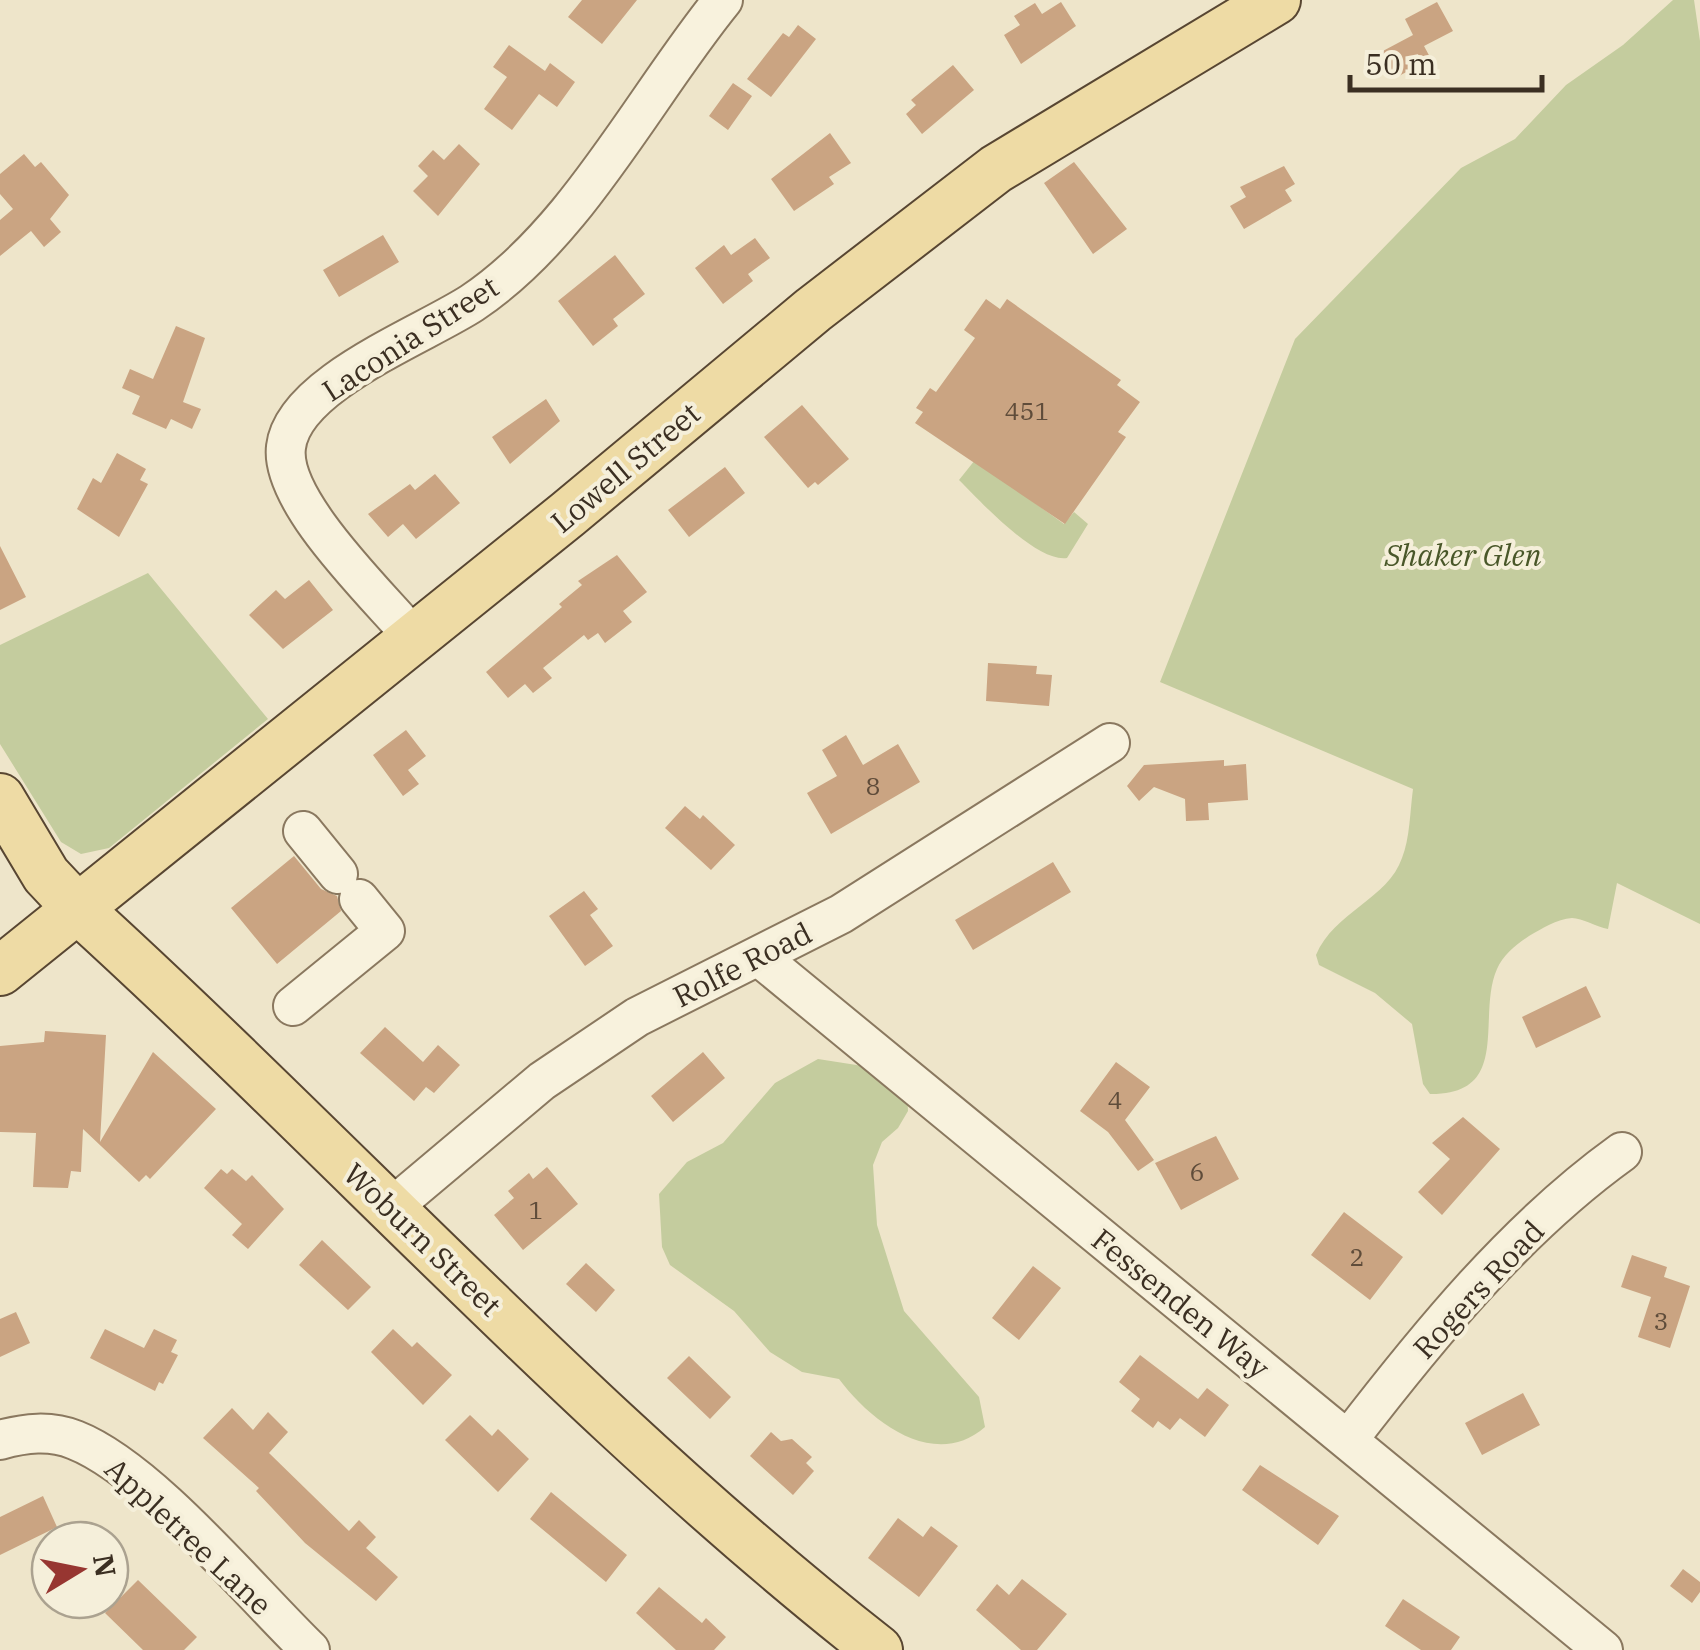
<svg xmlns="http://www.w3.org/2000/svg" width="1700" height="1650" font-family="'IBM Plex Serif',serif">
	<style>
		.green { fill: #c4cc9e }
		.building { fill: #caa482 }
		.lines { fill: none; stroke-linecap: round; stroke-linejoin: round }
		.minor-casing { stroke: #8a785f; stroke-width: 42 }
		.major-casing { stroke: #584632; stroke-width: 52 }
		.minor { stroke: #f8f2dd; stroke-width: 38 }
		.major { stroke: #eedba5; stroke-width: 48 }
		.labels { text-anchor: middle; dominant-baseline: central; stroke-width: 8; stroke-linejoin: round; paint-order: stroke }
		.number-label { font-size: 25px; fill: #5f4c3a }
		.street-label { font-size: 30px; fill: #3b2f22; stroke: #f5efda }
		.park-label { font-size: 30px; font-style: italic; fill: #495729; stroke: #f5efda }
	</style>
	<rect width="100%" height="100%" fill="#eee5ca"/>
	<!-- green -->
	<path class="green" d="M1673,0H1694L1700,41V924L1617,883L1608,929C1597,927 1582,918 1572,918C1557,919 1541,929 1529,936C1517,944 1503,955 1497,969C1476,1016 1513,1095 1430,1094L1423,1084L1412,1024L1375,993L1319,965L1316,955C1334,912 1388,899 1402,858C1410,838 1410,811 1413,789L1160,682L1295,339L1461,168L1515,139L1566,85L1623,45Z
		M975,460L1064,524L1074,512L1088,524L1067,558C1037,563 981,502 959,480Z
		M148,573L268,719L109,848L81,854L61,842L0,744V645Z
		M818,1059L882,1069L907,1089L908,1111L898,1128L882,1142L873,1165L877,1225L904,1311L979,1397L985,1427C935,1471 871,1422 839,1379L802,1372L770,1352L734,1311L670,1265L662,1247L659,1194L687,1162L723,1143L775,1083Z"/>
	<!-- building -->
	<path class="building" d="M582,0H637L602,44L568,17Z
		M1061,2L1076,26L1021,64L1004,35L1020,25L1014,16L1035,3L1042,14Z
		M1437,2L1453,31L1424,46L1431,59L1395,78L1381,52L1413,35L1405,19Z
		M798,25L816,39L771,97L747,79L783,33L789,37Z
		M509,45L545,71L550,63L575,82L557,107L539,94L512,130L484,109L507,77L493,67Z
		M953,65L974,90L922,134L906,114L916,105L911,100Z
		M733,83L752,96L728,130L709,116Z
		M830,133L851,163L829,177L834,184L794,211L771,179Z
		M459,144L480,164L438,216L413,191L428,176L418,166L433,150L444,160Z
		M24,154L35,167L41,162L69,195L50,219L61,232L44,247L31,231L0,256V220L13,209L0,194V174Z
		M1074,162L1127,229L1093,254L1044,183Z
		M1284,166L1295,184L1285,190L1292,201L1244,229L1230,206L1246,197L1240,187Z
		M383,235L399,262L339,297L323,270Z
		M755,238L770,258L748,274L753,281L723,304L695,268L724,245L731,255Z
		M615,255L645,294L613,319L618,326L593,346L558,301Z
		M986,299L1000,309L1007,299L1121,380L1117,385L1140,402L1118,432L1126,437L1065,524L915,423L923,412L916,408L930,388L936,392L975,338L964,330Z
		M176,326L205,338L183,402L201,409L192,429L171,419L166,429L132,414L140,396L122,388L130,369L153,379Z
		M546,399L560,421L510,464L492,437Z
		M802,405L849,459L818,485L815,482L808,488L764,437Z
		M117,453L146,469L140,480L148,484L119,537L77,509L93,478L101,483Z
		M725,467L745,493L689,537L668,510Z
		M435,474L460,503L416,539L403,524L388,537L368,514L410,484L415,490Z
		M0,546L26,597L0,610Z
		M617,555L647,592L623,611L632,622L605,643L598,633L588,640L584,635L543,668L552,678L533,693L525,684L508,698L486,672L562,607L559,604L582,585L578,581Z
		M309,580L333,610L283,649L249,615L276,590L285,599Z
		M988,663L1037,666L1036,674L1052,675L1049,706L986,701Z
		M406,730L426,756L408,770L419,784L403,796L373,755Z
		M846,735L863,765L898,744L920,782L831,834L807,793L837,776L822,750Z
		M1224,760V766L1246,764L1248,800L1208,803L1209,820L1186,821L1185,799L1154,787L1139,801L1127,786L1144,765Z
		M685,806L700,819L703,815L735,845L711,870L665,828Z
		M294,856L321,889L337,896L341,911L277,964L231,908Z
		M1053,862L1071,892L973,950L955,920Z
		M584,891L598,909L590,915L613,946L585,966L549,916Z
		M1586,986L1601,1017L1536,1048L1522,1017Z
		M385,1027L423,1062L438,1045L460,1065L434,1093L426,1087L414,1101L360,1053Z
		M45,1031L106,1035L100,1142L153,1052L216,1109L150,1179L146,1175L139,1182L83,1129L81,1172L71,1171L68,1188L33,1187L36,1133L0,1132V1046L44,1042Z
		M703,1052L725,1078L673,1122L651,1096Z
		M1116,1062L1150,1087L1125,1120L1154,1160L1138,1171L1108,1132L1080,1111Z
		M1463,1117L1500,1149L1442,1215L1418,1192L1450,1159L1432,1143Z
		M1216,1136L1239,1179L1181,1210L1155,1163Z
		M547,1167L578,1204L523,1250L494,1215L514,1198L508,1191L529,1173L533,1179Z
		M221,1169L227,1174L232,1169L246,1181L252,1175L284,1209L248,1249L232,1235L242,1224L204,1188Z
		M1344,1212L1403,1257L1370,1300L1311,1255Z
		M322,1240L371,1287L348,1310L299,1265Z
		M1632,1255L1667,1267L1664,1277L1690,1286L1670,1348L1638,1337L1651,1297L1621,1287Z
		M586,1263L615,1290L596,1312L566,1284Z
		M1033,1266L1061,1288L1019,1340L992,1318Z
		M16,1312L30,1343L0,1357V1319Z
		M105,1329L144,1348L154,1329L177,1340L171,1352L178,1355L163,1384L159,1382L155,1391L90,1358Z
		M393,1329L412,1347L417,1342L452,1375L423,1405L371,1352Z
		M1140,1355L1198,1399L1207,1388L1229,1405L1205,1437L1180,1418L1170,1430L1158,1421L1153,1428L1131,1411L1140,1399L1119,1382Z
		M689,1356L731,1397L710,1419L667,1378Z
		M1523,1393L1540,1425L1482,1455L1465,1423Z
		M232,1408L253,1430L268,1412L288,1432L269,1453L349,1531L359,1520L376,1537L366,1548L398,1577L376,1601L305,1543L256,1491L259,1488L203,1438Z
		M470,1415L492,1436L498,1429L529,1459L498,1492L445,1440Z
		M771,1432L781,1441L792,1439L812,1457L806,1463L814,1471L793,1495L750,1456Z
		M1260,1465L1339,1516L1318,1545L1242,1490Z
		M551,1492L627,1555L606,1582L530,1519Z
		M43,1496L57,1527L0,1555V1517Z
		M898,1518L923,1537L931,1526L958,1546L919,1597L868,1558Z
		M1683,1569L1700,1582V1592L1692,1603L1670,1586Z
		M1022,1579L1067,1614L1037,1650H1021L976,1610L997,1584L1009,1595Z
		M138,1580L197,1637L184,1650H143L105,1613Z
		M659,1587L702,1623L706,1618L726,1637L714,1650H676L636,1613Z
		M1403,1599L1460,1637L1451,1650H1421L1385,1626Z"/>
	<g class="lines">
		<defs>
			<path id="minor" d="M414,638C379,596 279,502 286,447C293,384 423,335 472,303C577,233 644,97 723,0
				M303,831L338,874
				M758,956L1603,1650
				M293,1006L385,931L359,899
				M391,1208L542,1081L637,1017L841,914L1110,743
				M0,1440C25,1433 50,1430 75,1440C149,1469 250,1592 310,1650
				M1348,1440C1428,1336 1515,1229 1622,1152"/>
			<path id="major" d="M0,798L46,875L78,909C347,1154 591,1425 878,1650
				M0,971L568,514L813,310L996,169L1276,0"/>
		</defs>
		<!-- minor casing -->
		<use href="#minor" class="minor-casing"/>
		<!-- major casing -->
		<use href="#major" class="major-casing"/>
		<!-- minor -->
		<use href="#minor" class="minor"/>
		<!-- major -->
		<use href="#major" class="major"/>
	</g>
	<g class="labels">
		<!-- number labels -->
		<g class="number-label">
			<text x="1027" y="410">451</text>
			<text x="873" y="785">8</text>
			<text x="1115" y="1099">4</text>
			<text x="1197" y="1171">6</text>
			<text x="536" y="1209">1</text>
			<text x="1357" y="1256">2</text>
			<text x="1661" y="1320">3</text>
		</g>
		<!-- street labels -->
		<g class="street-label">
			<text transform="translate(410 338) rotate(-33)">Laconia Street</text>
			<text transform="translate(625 467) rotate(-40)">Lowell Street</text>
			<text transform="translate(742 964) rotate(-27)">Rolfe Road</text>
			<text transform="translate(423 1239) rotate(44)">Woburn Street</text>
			<text transform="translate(1478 1289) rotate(-47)">Rogers Road</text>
			<text transform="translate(1181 1303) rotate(39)">Fessenden Way</text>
			<text transform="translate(189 1536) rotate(43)">Appletree Lane</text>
		</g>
		<!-- park labels -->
		<g class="park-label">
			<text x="1463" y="554">Shaker Glen</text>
		</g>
	</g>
	<!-- north arrow -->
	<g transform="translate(80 1570) rotate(80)"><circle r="48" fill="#f5efda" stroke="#aba290" stroke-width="2.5"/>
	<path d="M0-8L18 38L0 25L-18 38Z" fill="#973631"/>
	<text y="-15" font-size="28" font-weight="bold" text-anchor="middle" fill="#3b2f22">N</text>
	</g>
	<!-- scale -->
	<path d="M1350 75v15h192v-15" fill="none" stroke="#3b2f22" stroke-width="5"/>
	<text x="1365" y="75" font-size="30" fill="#3b2f22" stroke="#f5efda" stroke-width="8" paint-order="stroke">50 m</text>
</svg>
